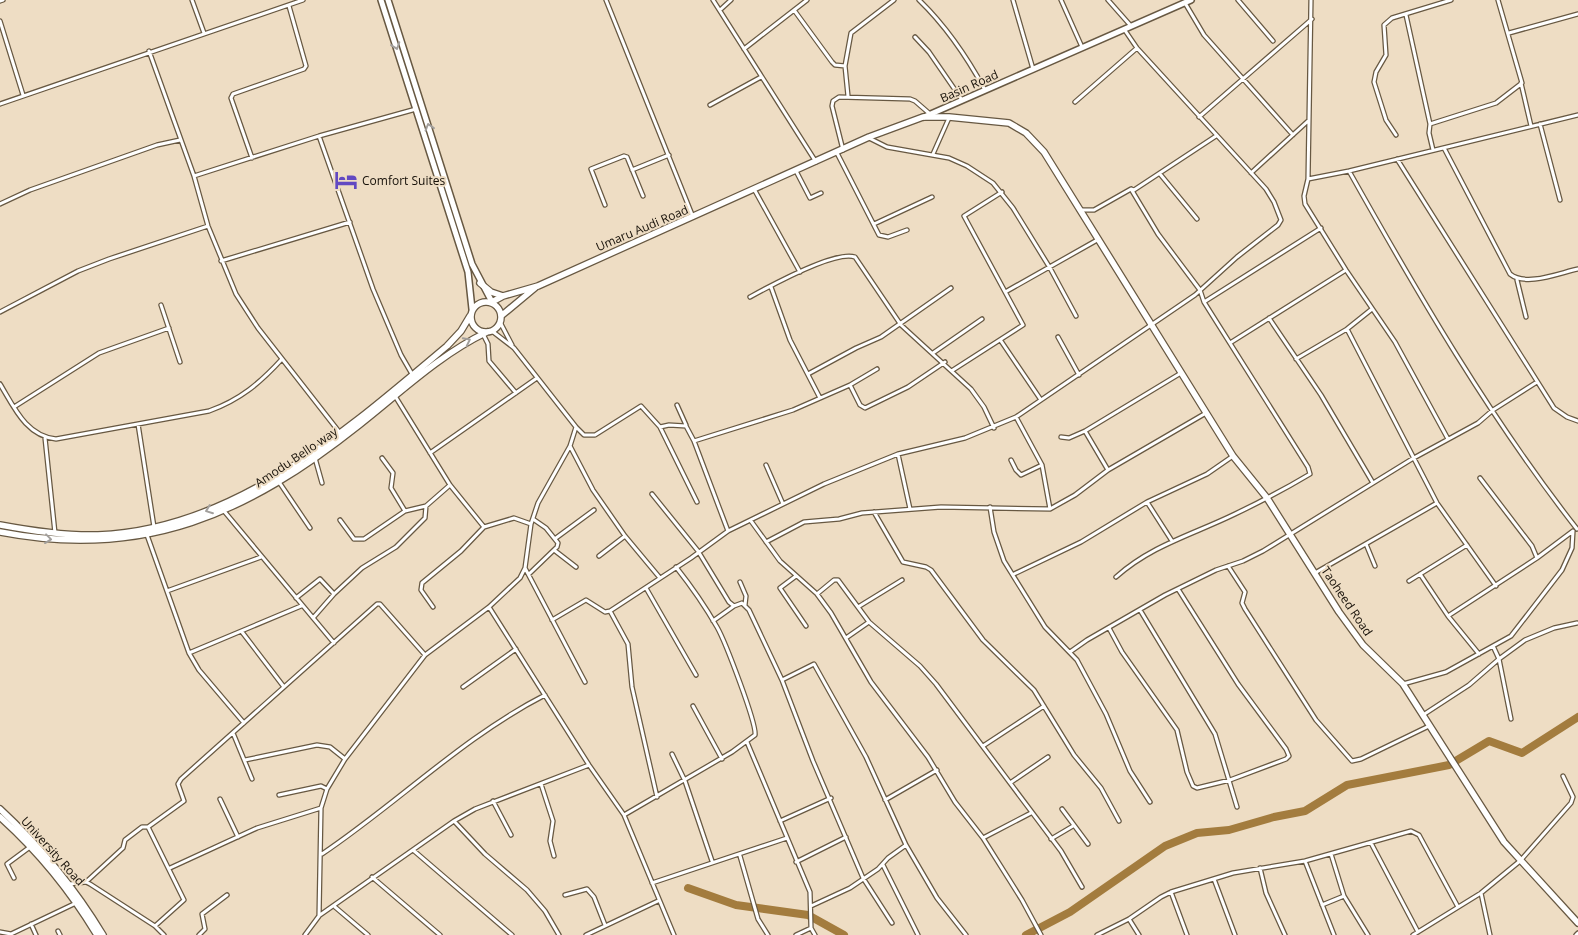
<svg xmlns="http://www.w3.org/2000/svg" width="1578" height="935" font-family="'Open Sans',sans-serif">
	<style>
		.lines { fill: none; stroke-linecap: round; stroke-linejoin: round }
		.river { stroke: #a37c3e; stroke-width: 8 }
		.street-casing { stroke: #675842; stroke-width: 5.5 }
		.secondary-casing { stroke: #675842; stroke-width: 8 }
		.primary-casing { stroke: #675842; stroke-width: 8 }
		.street { stroke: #fff; stroke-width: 3 }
		.secondary { stroke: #fff; stroke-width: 5 }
		.primary { stroke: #fff; stroke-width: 5.5 }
		.oneway { stroke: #a29f9c }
		.labels { text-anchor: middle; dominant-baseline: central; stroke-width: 4; stroke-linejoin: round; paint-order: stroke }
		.street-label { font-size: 12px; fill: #161008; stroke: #eeddc4 }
		.poi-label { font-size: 12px; fill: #161008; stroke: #eeddc4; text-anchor: start }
	</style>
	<rect width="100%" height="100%" fill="#eeddc4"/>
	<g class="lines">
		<!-- river -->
		<path class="river" d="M688,888L736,905L808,915L844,935
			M1026,935L1070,912L1165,846L1197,833L1229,830L1274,817L1305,811L1347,785L1449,765L1489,741L1522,753L1578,717"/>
		<defs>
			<path id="street" d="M192,0L204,33
				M606,0L693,217
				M713,0L816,162
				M919,0C946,26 967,57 985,90
				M1013,0L1033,69
				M1061,0L1082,47
				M1108,0L1131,26
				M1238,0L1273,41
				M1311,0L1308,179L1349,171L1578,115
				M0,1L3,0
				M1185,3L1204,35L1293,135
				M720,10L731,0
				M794,10L832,62L835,65L845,66
				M1406,15L1430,124L1429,133L1433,150
				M0,21L23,95
				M1509,33L1578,14
				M915,37L929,52L962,100
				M744,49L807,0
				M149,51L194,176L208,226L236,294L258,328L340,433
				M1521,83L1531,126
				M848,96L845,66L851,33L894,0
				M1075,102L1137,48
				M0,104L303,0
				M710,105L761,77
				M1199,117L1312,19
				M1430,124L1496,103L1522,83L1498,0
				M1540,124L1560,200
				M1396,135L1386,120L1374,82L1376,72L1386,55L1384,25L1392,18L1451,0
				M319,136L373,289L401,355L412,374
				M869,138L887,147L949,158L967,166L993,183L1013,208L1050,268L1076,316
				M1444,148L1510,274C1526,287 1559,273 1578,269
				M843,150L832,106L833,101L839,97L910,99L915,101L930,114
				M837,153L879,235L888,237L907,230
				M933,154L949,118
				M252,158L231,98L233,94L304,69L306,66L289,6
				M1397,159L1554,408L1567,417L1578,421
				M632,170L669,155
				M796,171L810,198L821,193
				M1349,171C1418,294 1490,418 1577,529
				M1251,173L1308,121
				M1160,174L1197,219
				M194,176L319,136L416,109
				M1308,179L1304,196L1305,204L1346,270L1395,342L1448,439
				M754,189L800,272
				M0,204L30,190L157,145L180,140
				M605,205L591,169L624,156L627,157L643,196
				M1081,210H1094L1131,189L1134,190L1216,136
				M874,224L932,197
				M221,261L350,222
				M1517,280L1526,317
				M771,287L790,340L820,398
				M1007,291L1099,239
				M750,297C770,286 835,250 855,257L901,325L971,389L984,407L994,428
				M1204,302L1321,228
				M161,305L180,362
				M0,312L78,271L109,259L208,226
				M1269,318L1321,395L1373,483
				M500,322L512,345
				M1347,329L1437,503L1496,586
				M483,334L488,344L489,361L516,393
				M1058,337L1079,375
				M1001,341L1041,400
				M1230,343L1346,270
				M933,353L982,319
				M1296,359L1347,329L1372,309
				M953,370L1023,325L964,216L1002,192
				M808,374L856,348L881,337L951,288
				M0,384C14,407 26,436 56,439L209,411C240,400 260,383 282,359
				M850,385L860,405L865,408L908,387L945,362
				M395,396L450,485L484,527
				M677,405L686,425
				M14,407L99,353L169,328
				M1016,417L1042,465L1050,509
				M138,424L154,527
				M576,427L584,435H595L641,406L660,427L669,425L686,426L694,441L793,410L850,385L877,369
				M660,427L697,502
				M1085,431L1108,470
				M1061,437L1069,438L1085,431L1181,373
				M45,438L55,533
				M694,441L728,531
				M570,446L593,490L625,536L660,578
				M430,453L537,378
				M898,454L910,509
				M315,458L322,483
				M382,458L393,473L391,488L405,511
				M1011,460L1016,470L1021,475L1042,465
				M766,465L783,504
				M1480,478L1532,546L1537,558
				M279,482L310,528
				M652,494L698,551L729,602L734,606L742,603L749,610L782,680L813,761L863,878L892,923
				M1147,502L1172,541
				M990,507L994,532L1004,561L1045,627L1077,660L1106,714L1130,771L1150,802
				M224,511L334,643
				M874,512L903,562L926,567L931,570L983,640L1034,690L1074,755L1101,788L1119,821
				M340,520L354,539H364L405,511L426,506L450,485
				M751,521L780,561L817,594L831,613L871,682L928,757L955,802L983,838L1022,900L1041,935
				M147,535L189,653L199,670L244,723
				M556,538L594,510
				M766,542L804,522L839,519L862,513L941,507L1050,509L1075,495L1108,470L1206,413
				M1366,544L1375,566
				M554,550L576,567
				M599,556L625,536
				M1228,566L1245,592L1242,603L1245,609L1316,720L1352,761L1361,759L1429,726
				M525,568L585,682
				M1315,573L1437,503
				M529,574L557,547L558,543L546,528L533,519
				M1014,574L1081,542L1147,502L1207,474L1233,456
				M1420,574L1448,616L1479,654
				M796,576L780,588L806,626
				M1116,577C1152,545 1192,535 1235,514C1260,502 1285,489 1310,474L1308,467L1204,302L1200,290L1158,234L1131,189
				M1409,581L1467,545
				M740,582L746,596L745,605
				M646,588L696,675
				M167,591L261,557
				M817,594L834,580H838L869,622L920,666L936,684L1061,851L1082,887
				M296,598L320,579L334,594
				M433,607L421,590L422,583L461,551L484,527L514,518L531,524
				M489,607L589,765L624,815L674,935
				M858,607L902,580
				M1140,610L1215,734L1237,807
				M610,611L628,644L632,687L657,797
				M1448,616L1537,558L1573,531
				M313,618L334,594L362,568L396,547L425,518L426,506
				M552,620L586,600L605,612L610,611L691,558L728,531L824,484L898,454L965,438L1016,417L1195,295L1237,257L1278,225L1281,220L1274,202L1266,189L1137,48L1124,29
				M713,621L734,606
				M1109,628L1122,652L1177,730L1187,772L1193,786L1197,788L1230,780L1286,759L1289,756L1286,749L1238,684L1178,589
				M242,632L284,687
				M846,638L869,622
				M1493,646L1499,659L1511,719
				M1070,652L1087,640L1165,595L1216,570L1243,561L1263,551L1412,459L1478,423L1493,410L1537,382
				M189,653L301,606
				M782,680L814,664L866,757L906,845L937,898L966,935
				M1403,684L1446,672L1511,636L1562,570L1572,548L1573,531
				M463,687L516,649
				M693,706L722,759
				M1423,715L1469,685L1499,659L1525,640L1554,628L1577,623
				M233,733L252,779
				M747,742L810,892L811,928L815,935
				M983,746L1044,706
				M672,754L685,781L712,861
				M245,760L317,745L330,747L345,759
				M1010,783L1048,757
				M541,784L553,821L550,841L554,856
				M279,795L321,786L327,789
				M220,799L238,837
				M885,800L937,770
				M493,801L511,835
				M1062,809L1088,844
				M624,815L732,752L755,735C757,724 725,641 717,627C705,606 691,586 676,567
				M454,821L485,854L527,890L545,911L559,935
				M780,821L831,798
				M148,827L184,900L155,926
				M983,838L1031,813
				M1051,839L1073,826
				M1371,843L1418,932
				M413,850L512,935
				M322,854C398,803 463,737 545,695
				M1331,854L1344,896
				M740,856L758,919L768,935
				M1305,861L1334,935
				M796,862L846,837
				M883,865L918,935
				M170,868L257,828L321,808
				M1260,868L1266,893L1285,935
				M372,877L440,935
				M14,878L7,864L30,847
				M1214,879L1235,935
				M86,882L123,848L125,840L142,827H148L184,801L178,784L181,779L377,604H380L425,655
				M652,883L787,838
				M70,884L86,882L90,884L155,926L164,935
				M1171,892L1187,935
				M1481,893L1490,935
				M565,895L587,889L594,897L605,925
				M1322,905L1344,896L1368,935
				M811,906L850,888L878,869L888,858L906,845
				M335,907L368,935
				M320,915L454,821L475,809L589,765
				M1129,919L1139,935
				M31,924L36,935
				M58,931L60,935
				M0,932L11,934L76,903
				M199,935L205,929L202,914L227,895
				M305,935L319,916L321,808L327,789L345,759L425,655L489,607L520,578L525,568L531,524L538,503L570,446L576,427L514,348L492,331
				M586,935L658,901
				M796,935L811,928
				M1097,935L1129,919L1161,897L1171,892L1233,873L1305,861L1411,831L1419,835L1458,907
				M1413,935L1481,893L1520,861L1571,803L1573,797L1563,776
				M1576,935L1578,933"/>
			<path id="secondary" d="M381,0L468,272L472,309
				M388,0L472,264L492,302
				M924,117L1191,0"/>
			<path id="primary" d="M480,283L491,292L503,296
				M471 317a15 15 0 1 1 30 0a15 15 0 1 1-30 0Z
				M492,302L503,296L538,286L869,137L923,117H949L1009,123L1026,133L1044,152L1233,456L1267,498L1339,612L1363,645L1403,684L1504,842L1578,923
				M501,316L536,287
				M0,525C32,531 65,536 98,535C235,530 347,430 447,346L461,331L470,316
				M0,532C144,560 247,514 359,425C401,392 439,355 487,332
				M0,809C41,847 74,887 103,935
				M0,817C39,852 70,890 97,935"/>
		</defs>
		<!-- street casing -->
		<use href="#street" class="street-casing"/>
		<!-- secondary casing -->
		<use href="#secondary" class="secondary-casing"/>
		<!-- primary casing -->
		<use href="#primary" class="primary-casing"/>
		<!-- street -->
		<use href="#street" class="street"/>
		<!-- secondary -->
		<use href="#secondary" class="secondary"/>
		<!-- primary -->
		<use href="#primary" class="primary"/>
	</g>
	<!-- one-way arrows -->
	<defs><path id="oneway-chevron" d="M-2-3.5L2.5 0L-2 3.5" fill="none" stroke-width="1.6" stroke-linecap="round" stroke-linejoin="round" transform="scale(1.25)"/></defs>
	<g class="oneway">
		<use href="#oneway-chevron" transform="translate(396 46) rotate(71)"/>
		<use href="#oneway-chevron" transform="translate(429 127) rotate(-107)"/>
		<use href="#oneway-chevron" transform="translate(467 341) rotate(-27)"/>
		<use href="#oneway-chevron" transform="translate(209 510) rotate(159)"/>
		<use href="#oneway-chevron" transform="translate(48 539) rotate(7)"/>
	</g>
	<!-- icons -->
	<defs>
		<symbol id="hotel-bare" viewBox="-9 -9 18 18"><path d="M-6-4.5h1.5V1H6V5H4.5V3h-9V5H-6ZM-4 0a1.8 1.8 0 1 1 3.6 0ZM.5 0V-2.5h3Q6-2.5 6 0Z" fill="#6249c2" stroke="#eeddc4" stroke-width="2.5" paint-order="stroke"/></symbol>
	</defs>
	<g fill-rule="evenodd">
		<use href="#hotel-bare" x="330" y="164" width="32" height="32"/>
	</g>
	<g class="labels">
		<!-- street labels -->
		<g class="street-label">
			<text transform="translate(969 86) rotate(-24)">Basin Road</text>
			<text transform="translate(642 228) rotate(-23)">Umaru Audi Road</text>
			<text transform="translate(296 457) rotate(-34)">Amodu Bello way</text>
			<text transform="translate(1347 601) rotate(56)">Taoheed Road</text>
			<text transform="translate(53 851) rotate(48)">University Road</text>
		</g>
		<!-- poi labels -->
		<g class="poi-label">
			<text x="362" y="180">Comfort Suites</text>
		</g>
	</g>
</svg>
